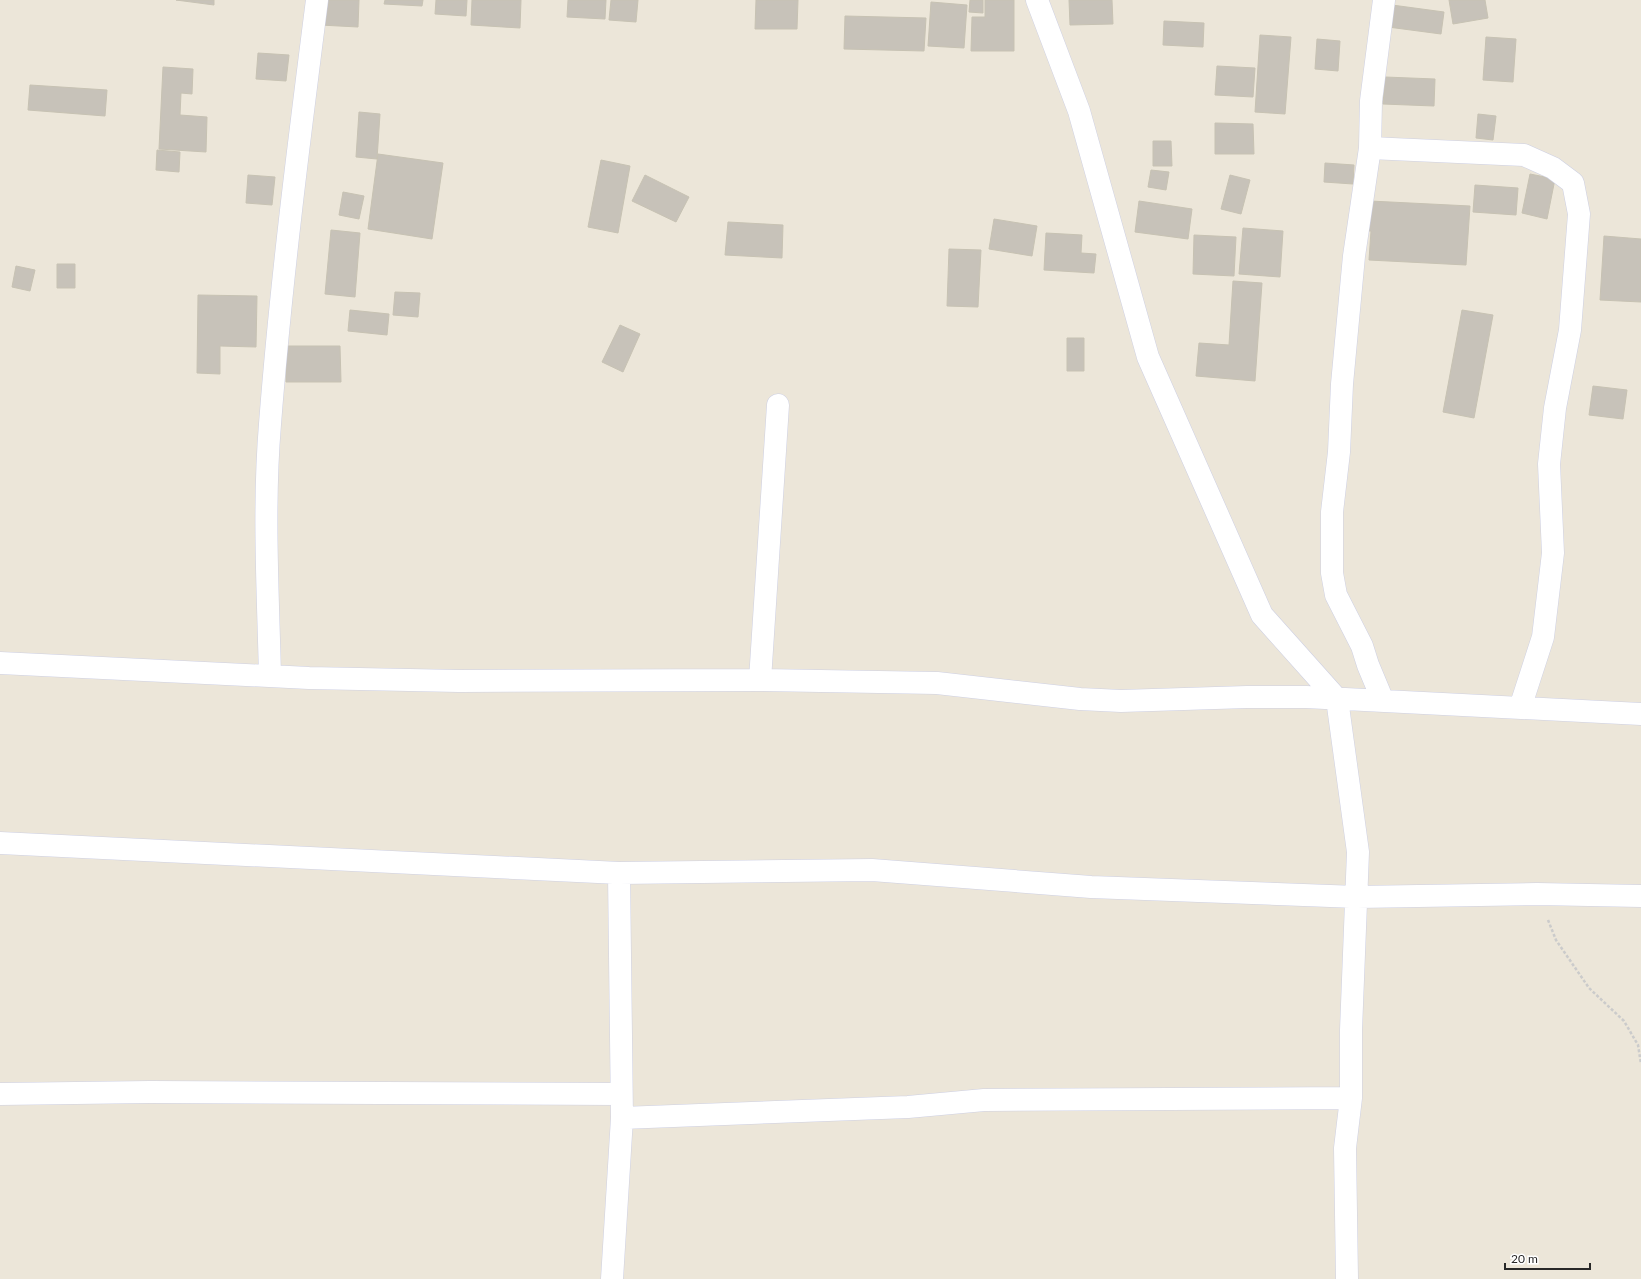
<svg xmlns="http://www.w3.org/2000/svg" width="1641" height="1279" font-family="Lato,sans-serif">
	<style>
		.building { fill: #c7c2b9; stroke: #c7c2b3 }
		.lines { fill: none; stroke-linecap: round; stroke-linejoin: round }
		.street-casing { stroke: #ced0e3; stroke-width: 23 }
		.path { stroke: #cbcbcb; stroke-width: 2.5; stroke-dasharray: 3 2; stroke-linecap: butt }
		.street { stroke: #fff; stroke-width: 22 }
	</style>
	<rect width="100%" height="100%" fill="#ece6d9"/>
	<!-- building -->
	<path class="building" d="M176,0H214V5Z
		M321,0H359L358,27L320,25Z
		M385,0H423L422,6L384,4Z
		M436,0H467L466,16L435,14Z
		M472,0H521L520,28L471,25Z
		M568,0H606L605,19L567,17Z
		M611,0H638L636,22L609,20Z
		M756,0H798L797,29H755Z
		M970,0H983V13L969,12Z
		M985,0H1014V51H971L972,17H985Z
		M1069,0H1112L1113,24L1070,25Z
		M1449,0H1485L1488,18L1453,24Z
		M931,2L967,5L964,48L928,46Z
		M1392,5L1444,12L1441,34L1388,27Z
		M845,16L926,18L924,51L844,49Z
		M1164,21L1204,23L1203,47L1163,45Z
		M1260,35L1291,37L1285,114L1255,112Z
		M1486,37L1516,39L1513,82L1483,80Z
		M1317,39L1340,41L1338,71L1315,69Z
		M258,53L289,55L286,81L256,79Z
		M1217,66L1255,68L1253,97L1215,95Z
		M163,67L193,69L192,94L181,93L180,115L207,117L206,152L159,149Z
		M1385,77L1435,79L1434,106L1383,104Z
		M30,85L107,90L105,116L28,110Z
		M359,112L380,114L377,159L356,157Z
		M1478,114L1496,116L1493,140L1476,138Z
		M1215,123L1253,124L1254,154H1215Z
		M1153,141H1171L1172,166H1153Z
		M157,150L180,152L179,172L156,170Z
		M378,154L443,163L432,239L368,229Z
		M601,160L630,166L618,233L588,227Z
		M1325,163L1354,165L1353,184L1324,182Z
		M1151,170L1169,172L1166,190L1148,187Z
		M1530,174L1555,179L1547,219L1522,213Z
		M248,175L275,177L272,205L246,203Z
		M645,175L689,197L676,222L632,201Z
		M1230,175L1250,180L1241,214L1221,209Z
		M1475,185L1518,188L1516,215L1473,212Z
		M343,192L364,196L359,219L339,215Z
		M1139,201L1192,209L1188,239L1135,232Z
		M1370,201L1470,206L1466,265L1369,260L1371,231H1369Z
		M994,219L1037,226L1032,256L989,249Z
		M728,222L783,225L782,258L725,255Z
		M1243,228L1283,231L1280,277L1239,274Z
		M331,230L360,233L355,297L325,294Z
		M1046,233L1082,235L1081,253L1096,254L1094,273L1044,270Z
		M1194,235L1236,237L1234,276L1193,274Z
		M1604,236L1641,239V302L1600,300Z
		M949,249L981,250L978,307L947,306Z
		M57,264H75V288H57Z
		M16,266L35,270L30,291L12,287Z
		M1233,281L1262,283L1255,381L1196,376L1199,343L1229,345Z
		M395,292L420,293L418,317L393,315Z
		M198,295L257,296L256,347L220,346V374L197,373Z
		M350,310L389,314L387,335L348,331Z
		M1462,310L1493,315L1474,418L1443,412Z
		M620,325L640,334L623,372L602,362Z
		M1067,338H1084V371H1067Z
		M286,346H340L341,382H286Z
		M1593,386L1627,390L1623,419L1589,415Z"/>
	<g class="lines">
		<defs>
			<path id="street" d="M1037,0L1079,111L1148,357L1262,615L1337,699L1358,852L1351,1030V1098L1345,1148L1347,1279
				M1370,148L1524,155L1553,168L1573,183L1579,214L1570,330L1555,408L1549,464L1553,553L1543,637L1520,708
				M0,663L309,678L459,681L760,680L937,683L1080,699L1121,701L1247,697H1306L1641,714
				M270,676C268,592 263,508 270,424C281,282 299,141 317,0
				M760,680L778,405
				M1383,701L1368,665L1362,646L1336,595L1332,573V512L1339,452L1342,384L1354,256L1370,148L1371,101L1384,0
				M0,843L619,873L872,870L1091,887L1357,897L1537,894L1641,896
				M0,1094L150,1092L621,1094
				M622,1118L908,1107L984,1100L1351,1098
				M612,1279L622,1118L619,873"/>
		</defs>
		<!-- street casing -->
		<use href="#street" class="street-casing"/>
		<!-- path -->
		<path class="path" d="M1548,920L1556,940L1589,988L1624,1021L1638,1045L1641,1064"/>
		<!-- street -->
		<use href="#street" class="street"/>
	</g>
	<!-- scale -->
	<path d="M1505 1263v6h85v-6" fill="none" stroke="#282828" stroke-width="2"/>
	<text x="1511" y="1263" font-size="12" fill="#282828" stroke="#ffffff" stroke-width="3" paint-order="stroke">20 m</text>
</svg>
